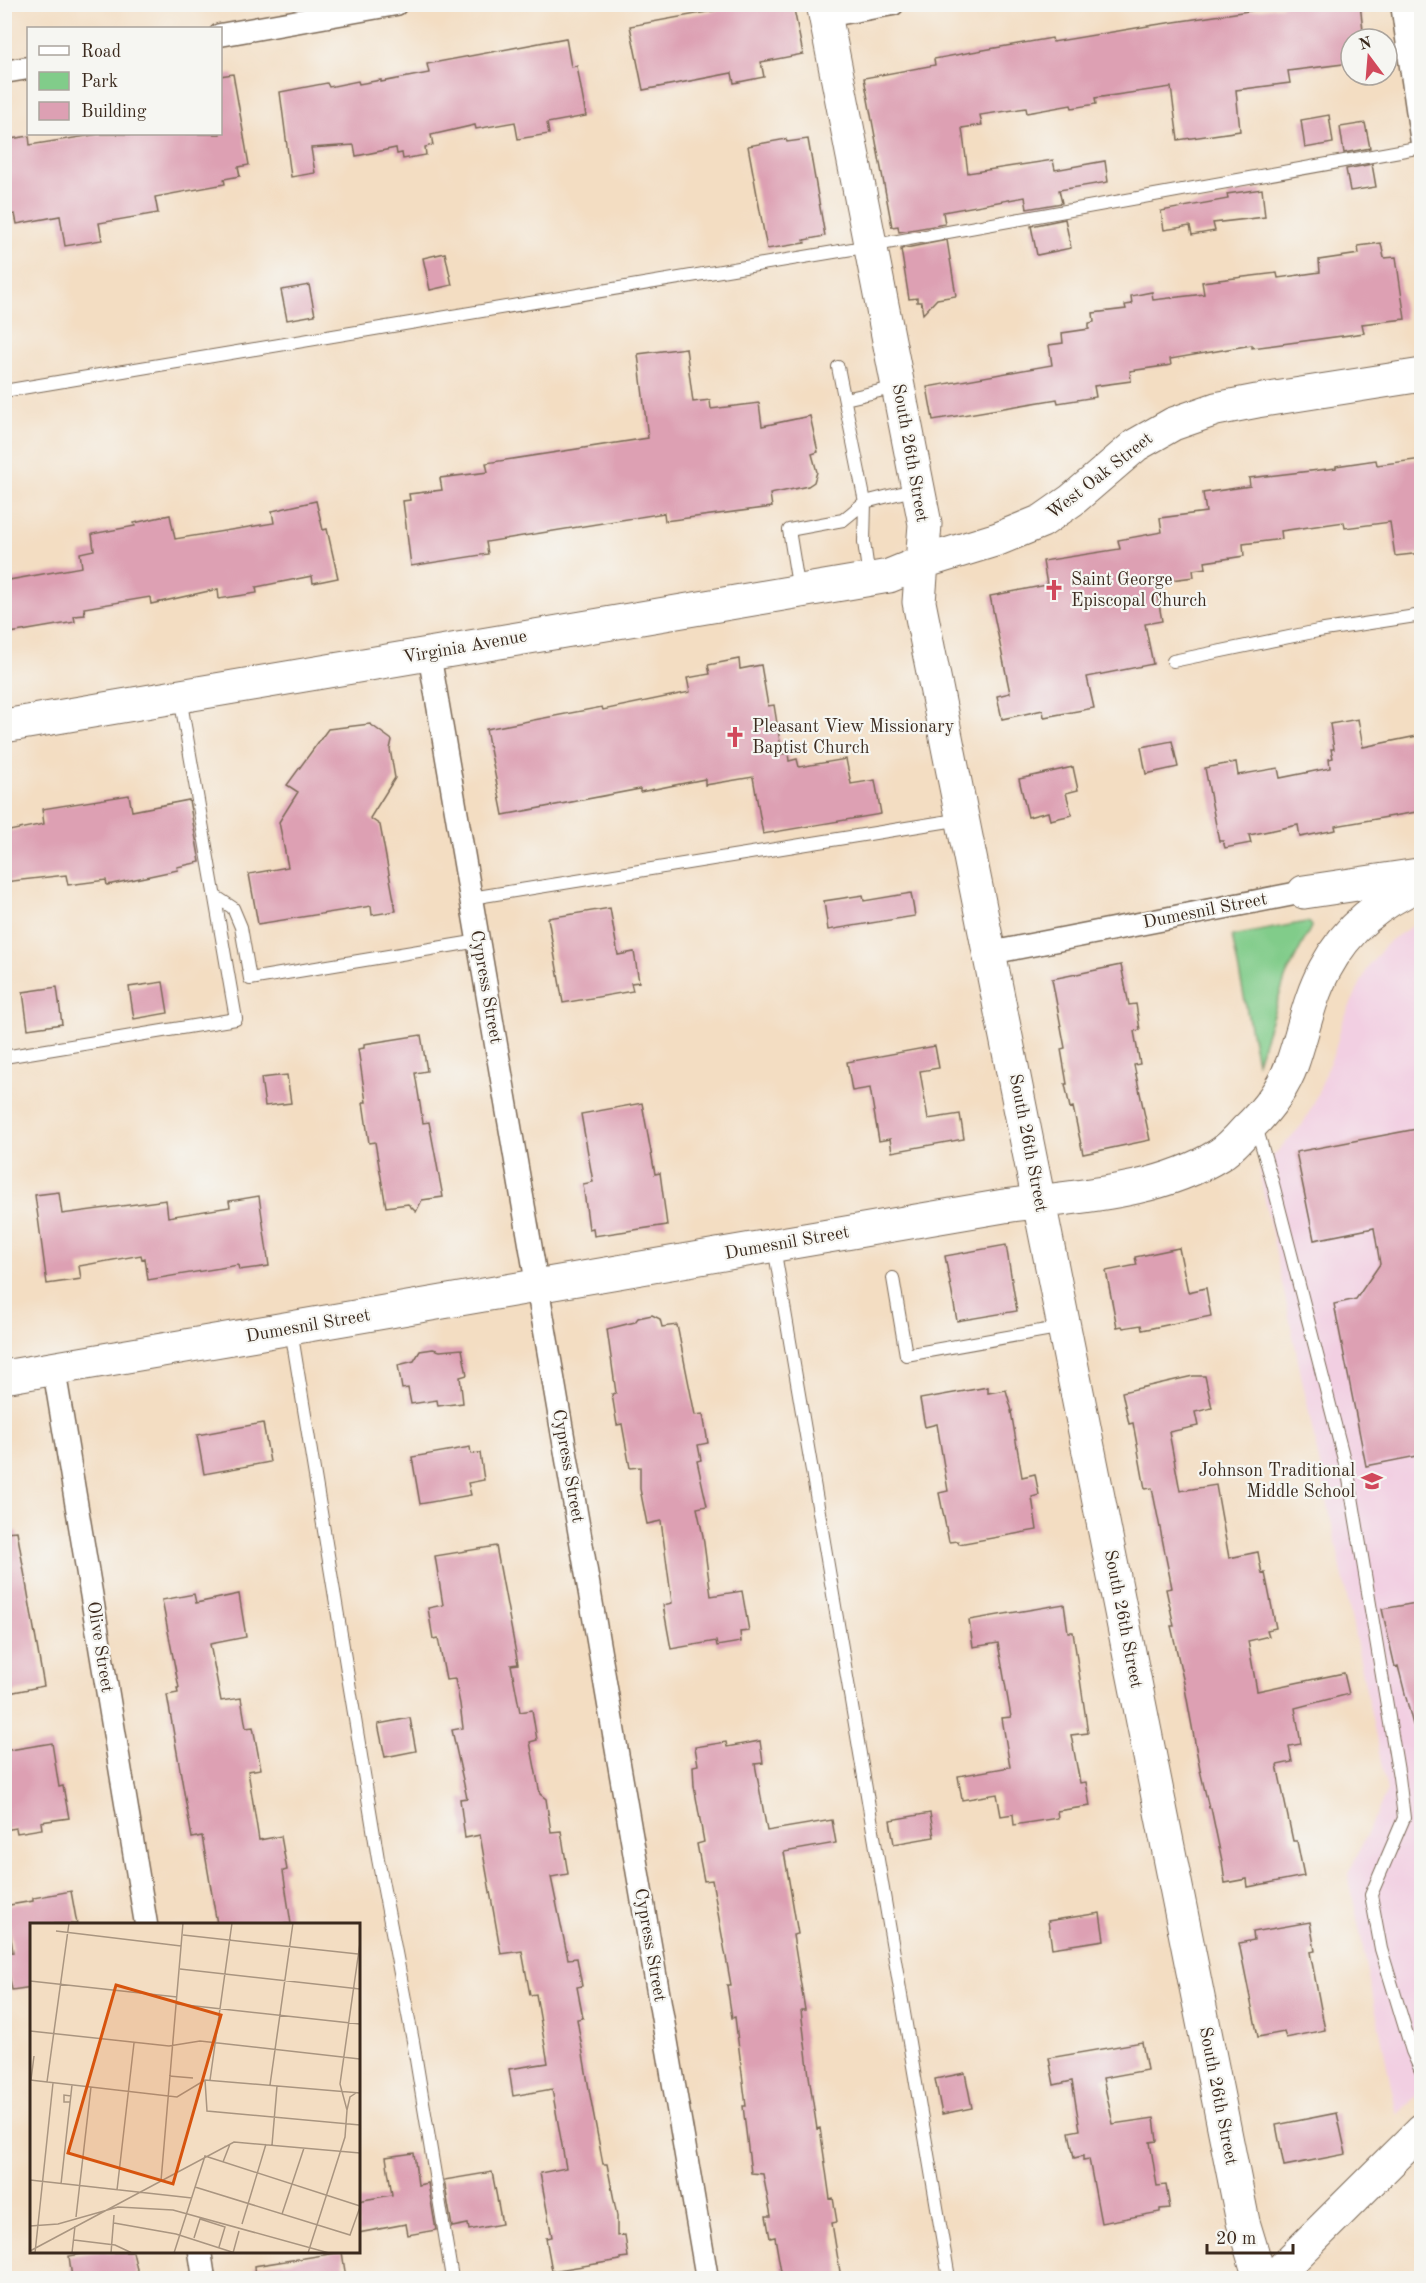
<svg xmlns="http://www.w3.org/2000/svg" width="1426" height="2283" font-family="'Old Standard TT',serif">
	<style>
		.built { fill: #f2cfe2 }
		.green { fill: #81cc8a; stroke: #5e7b54; stroke-width: 1.5 }
		.building { fill: #dda0b3 }
		.lines { fill: none; stroke-linecap: round; stroke-linejoin: round }
		.lane-casing { stroke: #7b6957; stroke-width: 14 }
		.street-casing { stroke: #7b6957; stroke-width: 25 }
		.secondary-casing { stroke: #7b6957; stroke-width: 35 }
		.lane { stroke: #fff; stroke-width: 12 }
		.street { stroke: #fff; stroke-width: 22 }
		.secondary { stroke: #fff; stroke-width: 33 }
		.labels { text-anchor: middle; dominant-baseline: central; stroke-width: 4.5; stroke-linejoin: round; paint-order: stroke }
		.street-label { font-size: 18px; fill: #3b2a1e; stroke: #f6f6f2 }
		.poi-label { font-size: 18px; fill: #3b2a1e; stroke: #f6f6f2; text-anchor: start }
		.inset-road { fill: none; stroke: #a99580; stroke-width: 1.5 }
		.view { fill: #d7540e; fill-opacity: 0.15; stroke: #d7540e; stroke-width: 3 }
		.inset-edge { fill: none; stroke: #3b2a1e; stroke-width: 3 }
	</style>
	<rect width="100%" height="100%" fill="#f6f6f2"/>
	<filter id="ink" filterUnits="userSpaceOnUse"><feTurbulence type="fractalNoise" baseFrequency=".0167" numOctaves="2"/><feDisplacementMap in="SourceGraphic" scale="12" xChannelSelector="R" yChannelSelector="G"/><feConvolveMatrix kernelMatrix="1 2 1 2 8 2 1 2 1" color-interpolation-filters="sRGB"/></filter>
	<filter id="wash" filterUnits="userSpaceOnUse"><feTurbulence type="fractalNoise" baseFrequency=".008" numOctaves="4" result="noise"/><feDisplacementMap in="SourceGraphic" scale="24" xChannelSelector="R" yChannelSelector="G"/><feGaussianBlur stdDeviation="1.35" result="paint"/><feColorMatrix in="noise" values="0 0 0 0 0 0 0 0 0 0 0 0 0 0 0 0 0 1.4 0 .05"/><feComposite in="paint" operator="in"/></filter>
	<g filter="url(#wash)">
		<rect width="100%" height="100%" fill="#f3ddc2"/>
		<!-- built -->
		<path class="built" d="M1421,920L1422,2090L1397,2115L1348,1874L1387,1791L1259,1171L1302,1125L1312,1107L1335,1050L1342,1023L1368,967L1388,942Z"/>
		<!-- green -->
		<path class="green" d="M1306,922L1310,923L1311,927L1286,976L1257,1062L1232,936Z"/>
		<g id="blocks">
			<!-- building -->
			<path class="building" d="M751,4H793L803,54L761,62L764,77L734,83L732,73L643,90L630,26Z
				M1282,4H1360L1364,39H1351V63L1288,71L1290,83L1236,90L1240,131L1178,140L1171,87L1095,98L1096,104L1072,108L1071,105L1027,113L1026,108L980,115L982,125L962,128L968,173L1053,160L1055,170L1105,161L1108,182L1059,190L1062,203L1027,209L1025,197L943,212L945,224L899,232L898,226L892,227L864,78L935,65L934,59L972,52L1052,38L1053,42L1154,25L1283,6Z
				M566,38L571,67L577,66L586,116L547,123L549,134L518,139L515,122L476,129L475,125L431,135L433,145L425,147L426,155L403,159L402,153L397,154L396,148L356,156L354,145L311,148L315,173L291,177L280,92L327,83L329,87L358,81L359,84L381,80V82L429,73L427,64Z
				M233,74L249,165L238,167L240,176L224,179L225,184L155,197L158,213L99,223L102,240L65,246L60,216L17,224L15,214L4,216V140L29,136L30,145L99,134H220V76Z
				M1329,115L1333,143L1305,148L1301,120Z
				M1365,123L1370,148L1344,153L1340,127Z
				M786,139L787,142L808,139L825,236L804,240L805,243L767,249L748,146Z
				M1372,164L1376,187L1350,191L1346,169Z
				M1262,189L1265,217L1213,223L1215,231L1192,235L1190,226L1164,230L1161,211L1228,199L1227,194Z
				M1065,219L1071,248L1037,255L1031,226Z
				M947,240L956,296L937,299L923,314L921,302H917V298L909,299L901,249Z
				M1381,243L1384,258L1396,257L1405,319L1362,324L1364,333L1252,348V345L1170,359L1171,365L1130,371L1131,381L1094,386L1096,397L1058,403L1057,399L933,420L927,387L1052,365L1049,345L1063,343L1062,333L1089,329V323L1094,322L1093,313L1126,309L1125,305L1132,304L1131,296L1152,292L1153,300L1204,294L1202,282L1277,273L1278,278L1320,272L1319,260L1359,254L1358,246Z
				M445,253L452,285L430,290L423,258Z
				M309,285L315,315L287,320L281,290Z
				M686,348L693,402L710,400L711,409L759,403L762,426L810,416L818,452L812,454L817,472L814,482L808,486L770,494L772,507L665,521L664,513L486,542L488,554L411,566L403,501L410,500L409,494L442,490L440,478L488,472L486,463L648,438L638,354Z
				M1422,459V553L1395,556L1390,522L1345,528L1344,522L1281,531L1282,539L1243,544L1244,556L1205,562L1206,568L1193,570L1194,577L1155,582L1162,621L1145,624L1153,664L1087,677L1094,708L1044,717L1043,710L1002,719L997,696L1010,693L990,596L1047,585L1043,561L1120,549L1118,540L1162,532L1160,518L1206,512L1203,493L1250,486L1249,478L1336,468V466L1376,460L1377,465Z
				M316,501L323,530L327,529L338,578L313,583L312,576L256,587L257,593L219,599L218,589L151,604L150,597L84,608L85,615L74,616L75,622L4,634V581L82,567L80,553L94,550L92,534L135,526L134,523L170,515L175,539L274,523L272,511Z
				M739,659L740,669L761,665L768,706L774,705L782,754L788,753L789,761L797,759L799,767L846,759L851,784L875,780L881,814L763,834L753,777L705,785V779L640,792V789L503,815L486,729L602,707L603,710L690,692L687,678L710,674L708,665Z
				M1358,719L1363,747L1422,735V811L1335,826L1336,830L1300,837L1298,825L1249,835L1251,843L1225,848L1223,841H1219L1205,768L1236,762L1238,775L1278,768L1280,778L1330,768L1329,759L1333,758L1331,749H1334L1330,724Z
				M370,724L392,740L390,749L395,778L370,818L380,825L396,911L372,915L371,906L258,924L249,874L288,867L279,822L298,792L287,785L328,729Z
				M1172,741L1178,767L1146,774L1141,747Z
				M1073,767L1078,790L1066,793L1072,815L1050,820L1048,812L1028,817L1019,779Z
				M129,795L132,811L189,800L200,862L177,867L178,870L107,885L106,880L68,885L66,875L4,882V832L44,824L42,809Z
				M911,893L915,916L828,930L824,901L863,895L864,901Z
				M610,908L618,955L634,952L639,982L631,983L633,991L563,1003L548,918Z
				M1121,965L1129,1005L1136,1004L1140,1030L1134,1031L1140,1064L1134,1065L1150,1140L1083,1154L1073,1107L1070,1108L1065,1084H1067L1061,1049L1065,1048L1052,979Z
				M163,982L168,1013L134,1019L129,987Z
				M57,987L62,1024L28,1029L23,992Z
				M421,1035L427,1071L415,1073L423,1123L429,1122L443,1197L422,1200L416,1212L408,1204L386,1207L375,1142L369,1143L363,1102H366L358,1049L364,1048V1044Z
				M935,1046L939,1068L920,1071L928,1119L960,1114L964,1139L892,1152L890,1139L879,1141L870,1088L852,1091L847,1062Z
				M287,1075L291,1103L265,1106L261,1078Z
				M642,1103L655,1174L660,1173L667,1225L594,1236L593,1228L589,1229L583,1184L593,1182L581,1114Z
				M1422,1128V1455L1366,1466L1334,1304L1356,1299L1380,1264L1374,1228L1314,1240L1296,1152Z
				M59,1192L62,1214L166,1200L168,1217L230,1207L229,1201L259,1196L269,1266L239,1270L238,1265L148,1280L145,1258L142,1259L141,1255L79,1266L81,1279L47,1284L35,1195Z
				M1006,1245L1017,1311L957,1321L945,1256Z
				M1179,1248L1188,1292L1206,1288L1211,1316L1142,1330L1141,1325L1123,1328L1122,1326L1117,1327L1106,1271L1137,1265L1135,1257Z
				M652,1315L660,1319L662,1327L677,1325L695,1415L703,1414L708,1443L698,1445L701,1460L697,1461L707,1506L697,1508L703,1536L711,1596L742,1591L749,1631L740,1632L741,1642L717,1646L716,1641L671,1649L663,1605L672,1603L661,1521L647,1524L640,1489V1467L630,1468L622,1424L617,1425L612,1394L616,1393L607,1329L635,1322L638,1318Z
				M433,1349L440,1351L462,1349L467,1375L460,1377L463,1403L438,1406L437,1400L411,1404L408,1388L402,1389L398,1365L414,1361L420,1351Z
				M1193,1376H1205L1212,1408L1195,1412L1198,1426L1169,1432L1180,1491L1216,1485L1229,1558L1258,1552L1262,1574L1265,1573L1276,1628L1267,1630L1269,1636L1248,1641L1257,1691L1344,1673L1349,1694L1295,1708L1301,1744L1289,1746L1292,1762L1277,1765L1293,1841H1297L1304,1876L1248,1887L1247,1879L1225,1883L1222,1861L1211,1808H1209L1200,1770L1184,1683L1171,1626H1174L1166,1589L1172,1588L1152,1488L1145,1489L1133,1423L1129,1424L1122,1392Z
				M988,1387V1393L1006,1390L1012,1411H1011L1022,1477L1035,1474L1039,1495L1032,1497L1037,1530L959,1544L958,1541L949,1542L939,1493L948,1491L937,1424L925,1427L920,1399Z
				M263,1423L270,1462L204,1474L197,1435Z
				M470,1447L471,1454L480,1453L484,1480L468,1483L471,1495L420,1504L412,1457Z
				M17,1531L44,1686L4,1694V1532Z
				M496,1546L518,1664L511,1665L520,1712L532,1710L537,1740L530,1742L540,1794L546,1799L551,1832L561,1831L568,1874L551,1877L568,1959L577,1958L582,1986L577,1987L583,2018L577,2019L590,2095L603,2164H607L617,2216V2236L625,2235L628,2257L620,2258V2260L552,2271L546,2238L552,2237L540,2173L566,2168L552,2089L513,2096L509,2069L548,2063L536,1994L530,1995L522,1951L501,1954L480,1835L465,1838L460,1799L467,1798L452,1730L463,1728L460,1704L455,1679L446,1680L438,1638L433,1639L428,1608L443,1605L435,1556Z
				M194,1594L196,1603L239,1594L246,1637L210,1644L221,1701L241,1698L246,1728L253,1727L261,1769L248,1771L259,1840L281,1836L287,1870L283,1871L291,1924H217L202,1836L192,1838L167,1695L178,1693L177,1688H179L162,1600Z
				M1422,1602V1724L1413,1725L1398,1666L1395,1667L1382,1609Z
				M1064,1604L1068,1632H1073L1088,1733L1071,1735L1080,1783L1086,1782L1090,1806L1057,1811L1058,1818L1014,1825L1013,1814L1001,1816L997,1794L962,1800L958,1776L1010,1767L1002,1718L1011,1717L998,1643L973,1647L969,1620Z
				M410,1718L416,1751L385,1757L378,1724Z
				M760,1741L763,1763L755,1764L767,1831L832,1820L836,1843L784,1852L798,1934L793,1935L805,2010H801L809,2076L817,2129L820,2128L830,2199L833,2198L837,2222L832,2223L841,2278H782L775,2237L770,2238L766,2216H771L763,2174L751,2173L743,2106H746L735,2017L732,2018L727,1985H731L712,1880L704,1881L697,1844L704,1842L694,1786L693,1766L698,1765L695,1747L726,1742L727,1747Z
				M52,1743L59,1787L63,1786L69,1818L41,1822L42,1829L17,1833L16,1828L4,1830V1751Z
				M930,1813L934,1837L894,1844L890,1820Z
				M71,1891L77,1924H32V1987L12,1990L5,1953L13,1952L9,1924H4V1906L33,1901V1898Z
				M1100,1913L1104,1940L1052,1948L1048,1921Z
				M1310,1922L1315,1951L1310,1952L1325,2030L1286,2038L1284,2032L1258,2037L1239,1943L1254,1940L1253,1932Z
				M1142,2042L1147,2070L1103,2078L1113,2124L1154,2118L1157,2141L1150,2142L1157,2186L1166,2185L1170,2208L1160,2209V2212L1101,2223L1089,2159L1083,2160V2156L1074,2158L1069,2132L1080,2130L1072,2081L1054,2085L1049,2058Z
				M965,2073L972,2108L942,2114L935,2079Z
				M1337,2113L1346,2154L1284,2166L1276,2125Z
				M414,2153L418,2185L428,2183L436,2230L408,2235L406,2224L358,2233V2201L392,2195L386,2157Z
				M492,2172L502,2224L469,2230L468,2224L452,2227L444,2180Z
				M94,2252H133L139,2278H72L69,2256Z
				M342,2252L346,2278H255L254,2266Z"/>
		</g>
	</g>
	<g filter="url(#ink)">
		<use href="#blocks" fill-opacity="0" stroke="#7b6957" stroke-width="1.5"/>
		<g class="lines">
			<defs>
				<path id="lane" d="M838,367L865,502L864,542L869,578
					M4,391L870,246L1422,147
					M845,399L897,387
					M799,591L789,530L843,520L865,502L917,489
					M1173,661L1318,631L1422,615
					M215,896L233,908L241,927L250,979L479,941
					M471,898L962,819
					M4,1057L236,1019L180,697
					M1255,1123L1273,1184L1349,1479L1399,1777L1404,1818L1371,1895L1381,1949L1412,2051L1422,2073
					M774,1247L949,2278
					M893,1278L906,1355L1063,1327
					M291,1330L378,1859L413,2041L452,2278"/>
				<path id="street" d="M1402,4L1422,143
					M825,16L893,4
					M220,35L396,4
					M4,72L28,68
					M429,653L707,2278
					M990,953L1304,892
					M54,1369L146,1924
					M200,2252L204,2278"/>
				<path id="secondary" d="M823,4L925,524L919,602L1243,2222L1260,2278
					M4,726L889,576L923,562L998,539L1042,521L1072,500L1136,445L1173,424L1216,409L1257,401L1422,375
					M1304,892L1418,875
					M4,1377L1004,1206C1075,1196 1156,1194 1219,1155C1229,1149 1238,1139 1246,1130C1265,1112 1283,1089 1292,1064C1303,1033 1309,998 1325,969C1348,926 1379,903 1422,883
					M1273,2278L1422,2130"/>
			</defs>
			<!-- lane casing -->
			<use href="#lane" class="lane-casing"/>
			<!-- street casing -->
			<use href="#street" class="street-casing"/>
			<!-- secondary casing -->
			<use href="#secondary" class="secondary-casing"/>
			<!-- lane -->
			<use href="#lane" class="lane"/>
			<!-- street -->
			<use href="#street" class="street"/>
			<!-- secondary -->
			<use href="#secondary" class="secondary"/>
		</g>
	</g>
	<!-- icons -->
	<defs>
		<symbol id="church-bare" viewBox="-9 -9 18 18"><path d="M-1.2-6h2.4v3.5h3.3v2.4h-3.3V6h-2.4V-.1h-3.3v-2.4h3.3Z" fill="#d1495b" stroke="#f6f6f2" stroke-width="2.5" paint-order="stroke"/></symbol>
		<symbol id="school-bare" viewBox="-9 -9 18 18"><path d="M0-5L7-2L0 1L-7-2ZM-4 1L0 2.5L4 1V4Q0 6-4 4Z" fill="#d1495b" stroke="#f6f6f2" stroke-width="2.5" paint-order="stroke"/></symbol>
	</defs>
	<g fill-rule="evenodd">
		<use href="#church-bare" x="1039" y="575" width="30" height="30"/>
		<use href="#church-bare" x="720" y="722" width="30" height="30"/>
		<use href="#school-bare" x="1357" y="1466" width="30" height="30"/>
	</g>
	<g class="labels">
		<!-- street labels -->
		<g class="street-label">
			<text transform="translate(910 453) rotate(80)">South 26th Street</text>
			<text transform="translate(1100 476) rotate(-38)">West Oak Street</text>
			<text transform="translate(465 647) rotate(-10)">Virginia Avenue</text>
			<text transform="translate(1205 911) rotate(-11)">Dumesnil Street</text>
			<text transform="translate(486 987) rotate(80)">Cypress Street</text>
			<text transform="translate(1028 1143) rotate(79)">South 26th Street</text>
			<text transform="translate(787 1243) rotate(-10)">Dumesnil Street</text>
			<text transform="translate(308 1326) rotate(-10)">Dumesnil Street</text>
			<text transform="translate(568 1466) rotate(80)">Cypress Street</text>
			<text transform="translate(1123 1619) rotate(79)">South 26th Street</text>
			<text transform="translate(100 1647) rotate(81)">Olive Street</text>
			<text transform="translate(650 1945) rotate(80)">Cypress Street</text>
			<text transform="translate(1218 2096) rotate(79)">South 26th Street</text>
		</g>
		<!-- poi labels -->
		<g class="poi-label">
			<text x="1071" y="580">Saint George<tspan x="1071" dy="21">Episcopal Church</tspan></text>
			<text x="752" y="727">Pleasant View Missionary<tspan x="752" dy="21">Baptist Church</tspan></text>
			<text x="1355" y="1471" text-anchor="end">Johnson Traditional<tspan x="1355" dy="21">Middle School</tspan></text>
		</g>
	</g>
	<!-- overview -->
	<g transform="translate(30 1923)">
		<rect width="330" height="330" fill="#f3ddc2"/>
		<path class="inset-road" d="M26,8L151,23M153,12L328,31M150,46L330,66M0,58L147,74M147,81L330,101M0,108L139,123L170,118L330,136M139,153L163,155M0,157L147,174L175,157L330,170M1,157L4,133M175,157L177,188L330,202M180,157L202,0M17,159L39,0M240,162L263,0M40,179H34V172L41,173M317,187L320,174L326,170M242,222L247,163M193,239L200,221M0,257L162,275M131,258L153,0M31,261L42,162M165,264L320,312L330,284M87,267L104,120M252,291L274,225M46,294L61,164M84,300L146,311L205,330M212,301L236,221M0,303L28,301L88,284L143,287L299,330M164,315L170,296L195,304L189,324M44,317L85,322L102,330M0,328L204,219L330,230M5,330L23,160M42,330L45,303M81,330L84,292M144,330L175,233L330,283M203,330L209,308M278,330L315,214L317,187L310,161L330,20"/>
		<path class="view" d="M86,62L191,92L143,261L38,230Z"/>
		<rect width="330" height="330" class="inset-edge"/>
	</g>
	<!-- margin -->
	<rect width="1426" height="2283" fill="none" stroke="#f6f6f2" stroke-width="24"/>
	<!-- legend -->
	<rect x="27" y="27" width="195" height="108" fill="#f6f6f2" stroke="#aba49d" stroke-width="1.5"/>
	<rect x="39" y="46" width="30" height="9" fill="#ffffff" stroke="#aba49d" stroke-width="1.5"/>
	<text x="81" y="57" font-size="18" fill="#3b2a1e">Road</text>
	<rect x="39" y="72" width="30" height="18" fill="#81cc8a" stroke="#aba49d" stroke-width="1.5"/>
	<text x="81" y="87" font-size="18" fill="#3b2a1e">Park</text>
	<rect x="39" y="102" width="30" height="18" fill="#dda0b3" stroke="#aba49d" stroke-width="1.5"/>
	<text x="81" y="117" font-size="18" fill="#3b2a1e">Building</text>
	<!-- north arrow -->
	<g transform="translate(1369 57) rotate(344)"><circle r="28" fill="#f6f6f2" stroke="#aba49d" stroke-width="1.5"/>
	<path d="M0-4.5L10 22L0 15L-10 22Z" fill="#d1495b"/>
	<text y="-9" font-size="16" font-weight="bold" text-anchor="middle" fill="#3b2a1e">N</text>
	</g>
	<!-- scale -->
	<path d="M1207 2244v9h86v-9" fill="none" stroke="#3b2a1e" stroke-width="3"/>
	<text x="1216" y="2244" font-size="18" fill="#3b2a1e" stroke="#f6f6f2" stroke-width="4.5" paint-order="stroke">20 m</text>
</svg>
